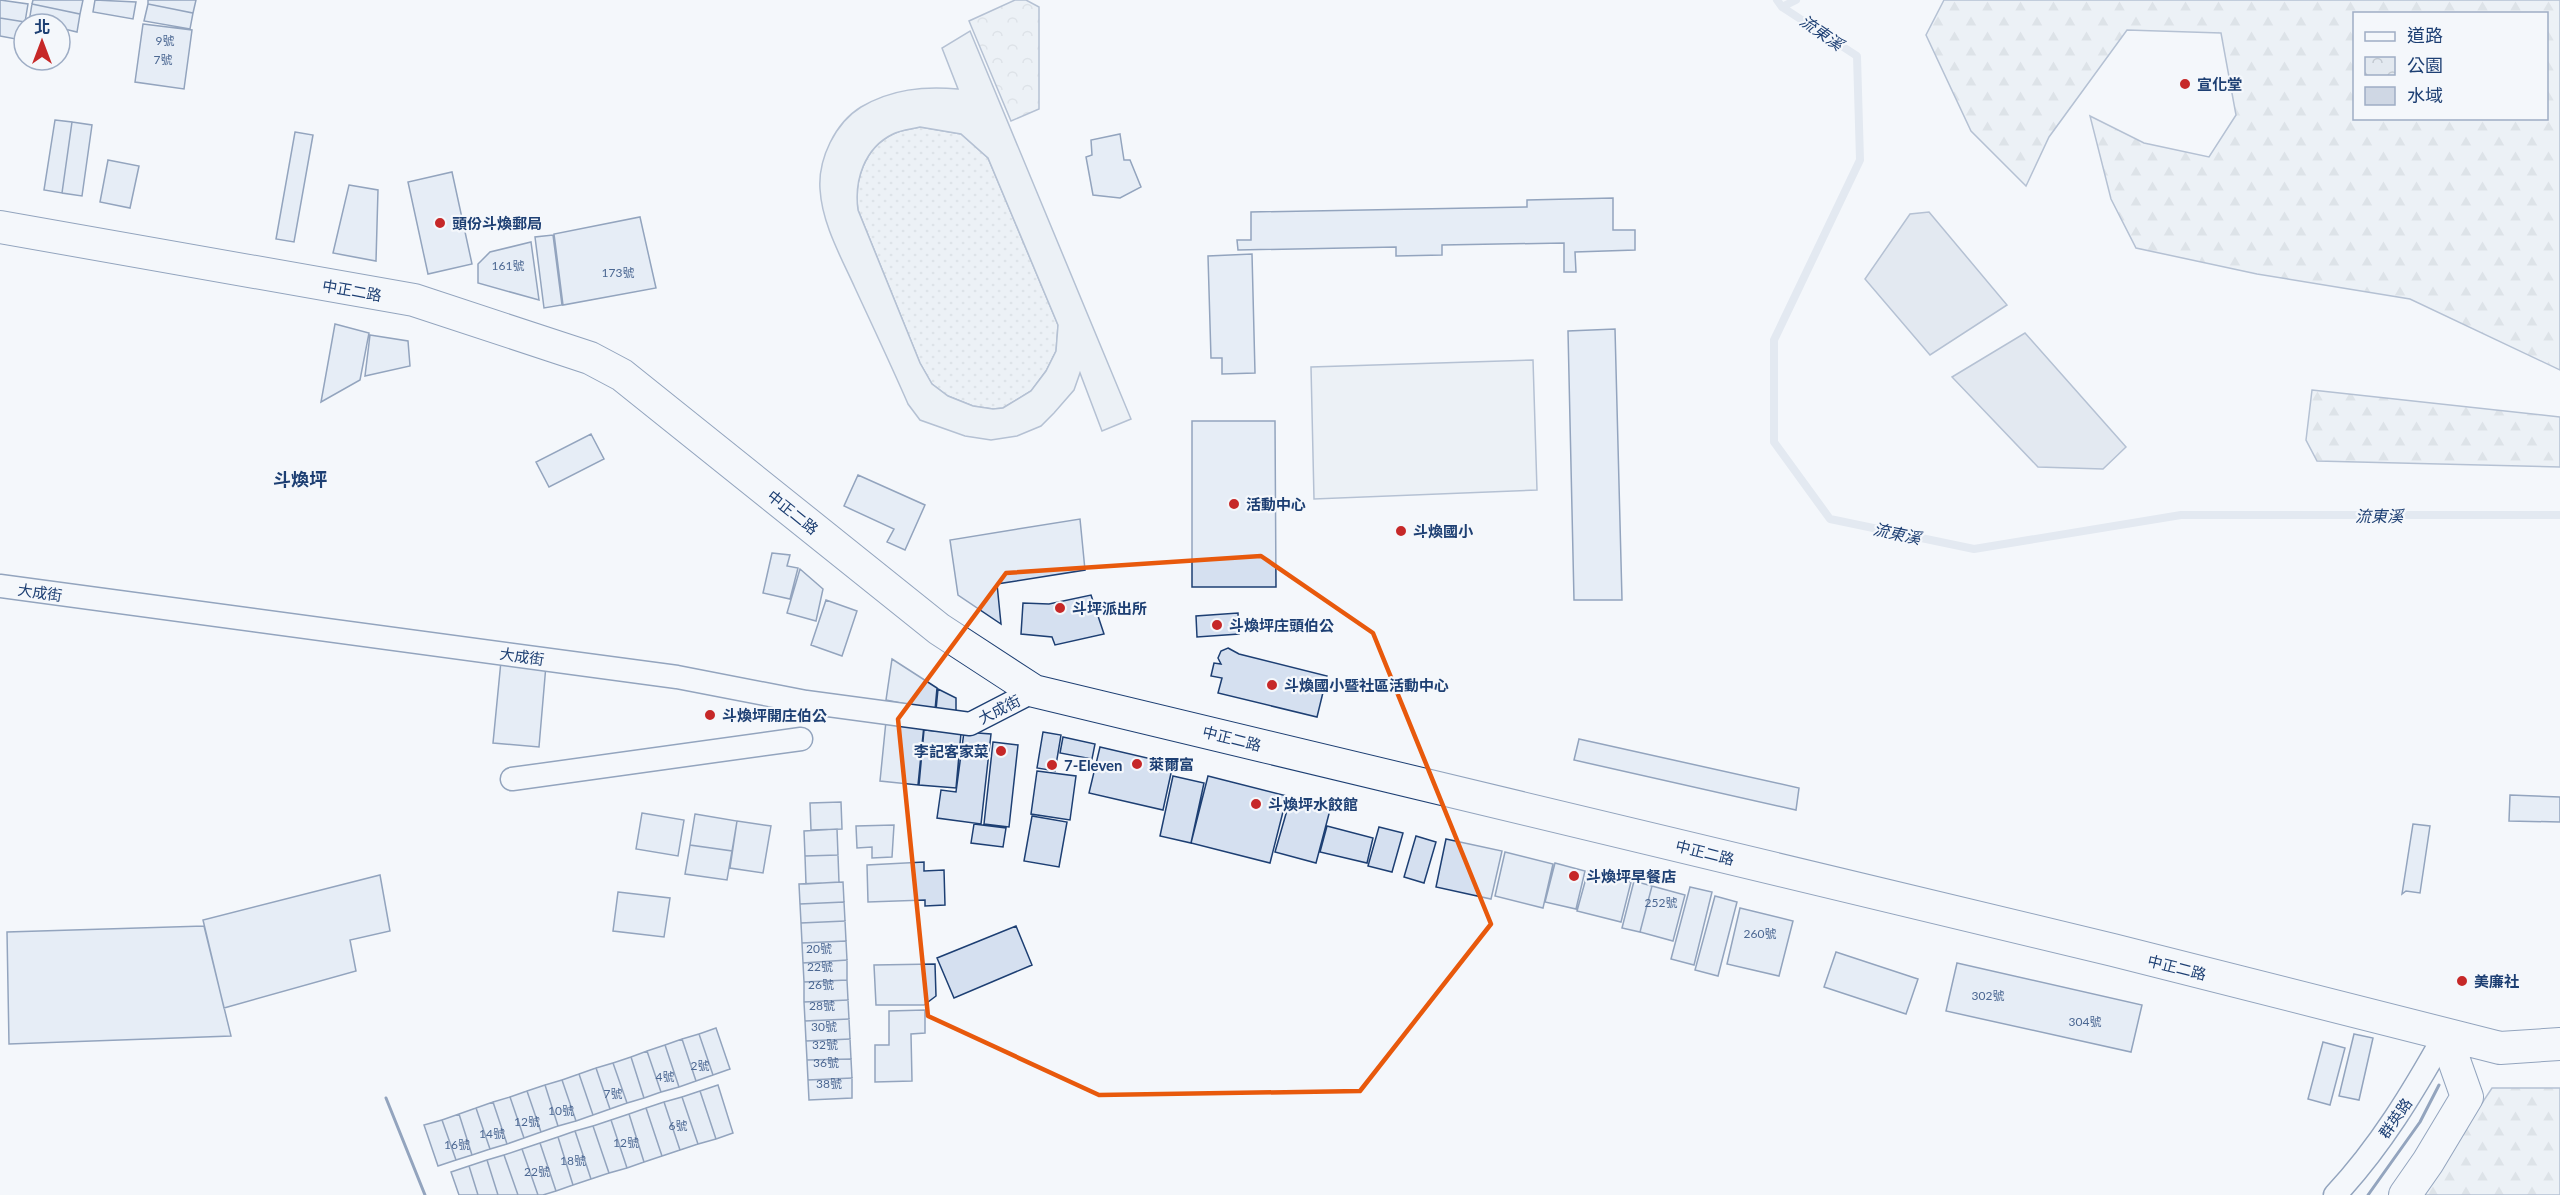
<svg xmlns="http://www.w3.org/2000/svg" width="2560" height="1195" font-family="Lato,'Noto Sans TC',sans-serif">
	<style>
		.grass { fill: url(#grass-dots); stroke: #687fa3; stroke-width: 1.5 }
		.forest { fill: url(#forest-firs); stroke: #687fa3; stroke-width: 1.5; fill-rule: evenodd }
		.park { fill: url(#park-crowns); stroke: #687fa3; stroke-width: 1.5 }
		.pitch { fill: #e3e9f0; stroke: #687fa3; stroke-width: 1.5; fill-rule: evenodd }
		.water { fill: #cfd7e4; stroke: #687fa3; stroke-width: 1.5 }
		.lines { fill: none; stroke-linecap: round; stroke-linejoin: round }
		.stream { stroke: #cfd7e4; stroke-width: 8 }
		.building { fill: #d5e0f0; stroke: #1d3f73; stroke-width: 1.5 }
		.street-casing { stroke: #1d3f73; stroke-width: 25 }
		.secondary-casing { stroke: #1d3f73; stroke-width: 34 }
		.street { stroke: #f4f7fb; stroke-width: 22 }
		.secondary { stroke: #f4f7fb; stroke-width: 32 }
		.wall { stroke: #1d3f73; stroke-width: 3 }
		.marked { fill: none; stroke: #e8590c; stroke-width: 4.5; stroke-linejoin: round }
		.poi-dot { fill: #c62828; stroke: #f4f7fb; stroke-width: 2 }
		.labels { text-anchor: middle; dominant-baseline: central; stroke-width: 4.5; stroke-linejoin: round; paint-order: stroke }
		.number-label { font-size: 12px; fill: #4b6792 }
		.poi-label { font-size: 15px; font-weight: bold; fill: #1d3f73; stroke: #f4f7fb; text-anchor: start }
		.street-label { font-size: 15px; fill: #1d3f73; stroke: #f4f7fb }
		.water-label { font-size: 16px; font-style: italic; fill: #1d3f73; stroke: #f4f7fb }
		.quarter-label { font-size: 18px; font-weight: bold; fill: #1d3f73; stroke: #f4f7fb }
	</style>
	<defs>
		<pattern id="grass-dots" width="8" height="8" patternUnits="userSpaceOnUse" patternTransform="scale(1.5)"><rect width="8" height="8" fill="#e3e9f0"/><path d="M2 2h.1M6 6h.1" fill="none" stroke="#c2c9d1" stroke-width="1.8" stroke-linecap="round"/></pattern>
		<pattern id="forest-firs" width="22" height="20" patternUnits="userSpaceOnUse" patternTransform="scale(1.5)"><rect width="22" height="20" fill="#e3e9f0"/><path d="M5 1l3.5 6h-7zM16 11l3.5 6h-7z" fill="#c2c9d1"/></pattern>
		<pattern id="park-crowns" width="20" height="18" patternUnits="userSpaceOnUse" patternTransform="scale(1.5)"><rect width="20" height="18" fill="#e3e9f0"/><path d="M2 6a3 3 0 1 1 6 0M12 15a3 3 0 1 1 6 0" fill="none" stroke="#c2c9d1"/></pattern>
	</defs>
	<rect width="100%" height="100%" fill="#f4f7fb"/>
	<!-- grass -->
	<path class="grass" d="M920,127L961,134L988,158L1058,325L1056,351L1046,371L1031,391L1003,408L993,409L973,406L948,396L932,384L920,363L858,210C854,181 864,148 893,134C900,130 912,129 920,127Z"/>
	<!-- forest -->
	<path class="forest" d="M1944,0H2560V370L2410,299L2257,274L2136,248L2111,199L2090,116L2144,143L2209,157L2236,115L2221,33L2127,30L2049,137L2026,186L1971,131L1926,35ZM2354,14H2546V118H2354Z
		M2312,390L2560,417V467L2317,461L2306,440Z
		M2492,1088H2560V1195H2421Z"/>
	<!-- park -->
	<path class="park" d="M1015,0H1026L1039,7V109L1011,121L969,21Z"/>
	<!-- pitch -->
	<path class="pitch" d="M970,31L1131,419L1102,431L1080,373L1074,390L1054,413L1041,426L1017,436L991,440L965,436L920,420L908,404C891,365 873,327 855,288C841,257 822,224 820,189C818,159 835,123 861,107C892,89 923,86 958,89L942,48ZM920,127L961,134L988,158L1058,325L1056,351L1046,371L1031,391L1003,408L993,409L973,406L948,396L932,384L920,363L858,210C854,181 864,148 893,134C900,130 912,129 920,127Z
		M1533,360L1537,490L1314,499L1311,367Z"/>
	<!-- water -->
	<path class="water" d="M1929,212L2007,305L1930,355L1865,279L1910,214Z
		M2025,333L2126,447L2103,469L2038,467L1952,377Z"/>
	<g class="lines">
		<!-- stream -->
		<path class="stream" d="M1777,0L1782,7L1857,56L1860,160L1774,340V442L1830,519L1974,549L2181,515H2560
			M1782,7L1796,0"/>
	</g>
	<!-- building -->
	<path class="building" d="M0,0L28,4L25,22L0,18Z
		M33,0H83L80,14L32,4Z
		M95,0L136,2L133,19L93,12Z
		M148,0H196L193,13L148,4Z
		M32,4L80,14L77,32L60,28V24L29,22Z
		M148,4L193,13L190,29L144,21Z
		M0,18L25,22L21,40L0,36Z
		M143,24L192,30L184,89L135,82Z
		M55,120L72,122L62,193L44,190Z
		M72,122L92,125L82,196L62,193Z
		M295,132L313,135L294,242L276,239Z
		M1120,134L1124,160H1130L1141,187L1120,198L1093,195L1086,157L1092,155L1091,140Z
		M108,160L139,166L130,208L100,202Z
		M452,172L472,264L428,274L408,182Z
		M349,185L378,190L376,261L333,253Z
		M1613,198V230H1635V250L1575,252L1576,272H1564V243L1442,245V255L1396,256V247L1238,250L1237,240H1251V212L1527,207V200Z
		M640,217L656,288L563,305L554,234Z
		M553,235L562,305L544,308L535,237Z
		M531,242L539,300L478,283V264L490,252Z
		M1252,254L1255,373L1222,374V358H1211L1208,256Z
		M335,324L369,333L360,380L321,402Z
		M1615,329L1622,600H1574L1568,331Z
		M370,335L408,341L410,366L365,376Z
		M1192,421H1275L1276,587H1192Z
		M591,434L604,459L549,487L536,462Z
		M858,475L925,505L905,550L887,542L894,529L844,506Z
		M1080,519L1085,570L997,584L1001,624L958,595L950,540Z
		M772,553L790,555L787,566L798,568L790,599L763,593Z
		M800,569L823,589L816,621L787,613Z
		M1091,595L1104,634L1055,645L1052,637L1021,634L1023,603L1049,604Z
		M826,600L857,611L842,656L811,645Z
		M1238,613L1239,634L1197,637L1196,616Z
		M1228,648L1239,654L1327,676L1317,717L1218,693L1222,678L1211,676L1214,663L1221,664L1218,658L1221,651Z
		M892,659L937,688L935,710L886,700Z
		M501,661L546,665L539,747L493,743Z
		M938,689L956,698V712L936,710Z
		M886,721L924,725L918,785L880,781Z
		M924,730L961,733L956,788L919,785Z
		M964,732L991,734L981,824L937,818L941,790L956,792Z
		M1043,732L1061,735L1055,771L1037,768Z
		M1063,737L1095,744L1092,759L1060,753Z
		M1579,739L1799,788L1796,810L1574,760Z
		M993,742L1018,745L1009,827L984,824Z
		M1100,747L1173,764L1163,810L1089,793Z
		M1037,771L1076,776L1070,820L1031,814Z
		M1173,776L1204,783L1191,843L1160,836Z
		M1208,776L1287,796L1270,863L1191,843Z
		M2510,795L2560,797V822L2509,821Z
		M1290,800L1330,810L1316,863L1275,852Z
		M841,802L842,829L811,830L810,803Z
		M642,813L684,820L678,856L636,849Z
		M695,814L737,821L732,851L690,845Z
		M1032,816L1067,822L1059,867L1024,861Z
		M737,821L771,826L763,873L730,868Z
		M974,824L1006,828L1003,847L971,843Z
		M2413,824L2430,826L2420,893L2406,891L2402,894Z
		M894,825L892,857L872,858V847L857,848L856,826Z
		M1327,826L1373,838L1367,863L1320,852Z
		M1379,827L1403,833L1392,872L1368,866Z
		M837,829L838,855L805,856L804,831Z
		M1416,836L1436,842L1424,883L1404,877Z
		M1446,839L1502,851L1491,899L1436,887Z
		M690,845L732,851L727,880L685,874Z
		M1505,852L1553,864L1543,908L1495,896Z
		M838,855L839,882L806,884L805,856Z
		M924,862V871L944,870L945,905L925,906V900L868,902L867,865Z
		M1555,863L1585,871L1576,909L1545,902Z
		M1588,871L1631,882L1621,922L1577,911Z
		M380,875L390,931L350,940L356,971L224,1008L203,920Z
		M1634,881L1652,886L1640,932L1622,928Z
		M843,882L844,902L800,904L799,884Z
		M1652,886L1685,895L1673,941L1640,932Z
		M1690,887L1712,892L1694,965L1671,959Z
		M618,892L670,898L664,937L613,931Z
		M1715,896L1737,902L1718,976L1695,970Z
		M844,902L845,921L801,923L800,904Z
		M1740,908L1793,921L1779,976L1727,964Z
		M845,921L846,941L802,943L801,923Z
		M204,926L231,1036L9,1044L7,932Z
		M1016,926L1032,965L954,998L937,958Z
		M846,941L847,960L803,963L802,943Z
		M1836,952L1918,979L1906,1014L1824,987Z
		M847,960V980L804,982L803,963Z
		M1957,963L2142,1005L2131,1052L1946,1011Z
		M935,964L936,996L924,1005H876L874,965Z
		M847,980L848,1000L804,1002V982Z
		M848,1000L849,1019L805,1021L804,1002Z
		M925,1010V1033L911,1034L912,1081L875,1082V1045H889V1011Z
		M849,1019L850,1039L806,1041L805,1021Z
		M716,1028L730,1069L713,1075L699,1034Z
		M699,1034L713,1075L696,1081L682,1039Z
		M2354,1034L2373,1038L2359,1100L2339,1096Z
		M682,1039L696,1081L679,1087L665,1045Z
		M850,1039L851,1059L807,1060L806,1041Z
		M2323,1042L2345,1048L2330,1105L2308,1099Z
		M665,1045L679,1087L661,1092L647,1051Z
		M647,1051L661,1092L644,1098L631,1057Z
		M631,1057L644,1098L627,1103L613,1063Z
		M851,1059L852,1078L808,1080L807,1060Z
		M613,1063L627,1103L610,1109L596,1068Z
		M596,1068L610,1109L593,1115L579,1074Z
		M579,1074L593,1115L576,1121L562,1080Z
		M852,1078V1098L809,1100L808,1080Z
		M562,1080L576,1121L558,1126L545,1085Z
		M545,1085L558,1126L541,1132L527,1091Z
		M718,1085L733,1133L716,1139L700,1091Z
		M527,1091L541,1132L524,1138L510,1097Z
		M700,1091L716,1139L698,1144L682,1097Z
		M510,1097L524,1138L507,1144L493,1102Z
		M682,1097L698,1144L680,1150L664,1102Z
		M493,1102L507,1144L490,1149L476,1108Z
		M664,1102L680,1150L662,1156L646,1108Z
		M476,1108L490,1149L472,1155L459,1114Z
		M646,1108L662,1156L644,1162L629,1114Z
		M459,1114L472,1155L456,1160L442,1120Z
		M629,1114L644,1162L627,1168L611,1120Z
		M442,1120L456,1160L438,1166L424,1125Z
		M611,1120L627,1168L609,1173L593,1126Z
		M593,1126L609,1173L591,1179L575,1131Z
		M575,1131L591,1179L573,1185L558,1137Z
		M558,1137L573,1185L556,1191L540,1143Z
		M540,1143L556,1191L543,1195H538L522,1149Z
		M522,1149L538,1195H518L504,1155Z
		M504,1155L518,1195H498L487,1160Z
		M487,1160L498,1195H478L469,1166Z
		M469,1166L478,1195H459L451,1172Z"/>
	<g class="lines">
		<defs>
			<path id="street" d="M0,586L677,677L806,702L970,724L1034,691
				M512,779L801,739
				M2335,1195C2380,1147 2413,1092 2445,1035"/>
			<path id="secondary" d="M0,227L414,300L590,358L622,375L939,629L1034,691L2113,950L2500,1048L2560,1044
				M2405,1195L2428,1162L2467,1097L2445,1035"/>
		</defs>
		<!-- street casing -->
		<use href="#street" class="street-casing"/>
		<!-- secondary casing -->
		<use href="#secondary" class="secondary-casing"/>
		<!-- street -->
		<use href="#street" class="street"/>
		<!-- secondary -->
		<use href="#secondary" class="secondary"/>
		<!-- wall -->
		<path class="wall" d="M386,1098L425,1195
			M2368,1195L2420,1122L2439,1085"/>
	</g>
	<!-- marked area -->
	<path d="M0 0H2560V1195H0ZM1261,556L1373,633L1491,924L1360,1091L1099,1095L928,1016L898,719L1006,573Z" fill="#f4f7fb" fill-opacity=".55" fill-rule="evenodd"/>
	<path class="marked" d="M1261,556L1373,633L1491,924L1360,1091L1099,1095L928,1016L898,719L1006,573Z"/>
	<!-- markers -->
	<g class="poi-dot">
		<circle cx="2185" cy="84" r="6"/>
		<circle cx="440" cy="223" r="6"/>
		<circle cx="1234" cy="504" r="6"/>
		<circle cx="1401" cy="531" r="6"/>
		<circle cx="1060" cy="608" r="6"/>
		<circle cx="1217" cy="625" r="6"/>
		<circle cx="1272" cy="685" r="6"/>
		<circle cx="710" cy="715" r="6"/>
		<circle cx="1001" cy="751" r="6"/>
		<circle cx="1137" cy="764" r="6"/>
		<circle cx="1052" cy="765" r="6"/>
		<circle cx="1256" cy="804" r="6"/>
		<circle cx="1574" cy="876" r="6"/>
		<circle cx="2462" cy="981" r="6"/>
	</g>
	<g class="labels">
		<!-- number labels -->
		<g class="number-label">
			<text x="165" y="40">9號</text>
			<text x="163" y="59">7號</text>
			<text x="508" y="265">161號</text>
			<text x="618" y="272">173號</text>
			<text x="1661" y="902">252號</text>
			<text x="1760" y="933">260號</text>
			<text x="819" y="948">20號</text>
			<text x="820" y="966">22號</text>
			<text x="821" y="984">26號</text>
			<text x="1988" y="995">302號</text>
			<text x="822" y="1005">28號</text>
			<text x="2085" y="1021">304號</text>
			<text x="824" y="1026">30號</text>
			<text x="825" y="1044">32號</text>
			<text x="826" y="1062">36號</text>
			<text x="700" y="1065">2號</text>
			<text x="665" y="1076">4號</text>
			<text x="829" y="1083">38號</text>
			<text x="613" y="1093">7號</text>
			<text x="561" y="1110">10號</text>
			<text x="527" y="1121">12號</text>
			<text x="678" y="1125">6號</text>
			<text x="492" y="1133">14號</text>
			<text x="626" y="1142">12號</text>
			<text x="457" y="1144">16號</text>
			<text x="573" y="1160">18號</text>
			<text x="537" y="1171">22號</text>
		</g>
		<!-- poi labels -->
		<g class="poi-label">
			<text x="2197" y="84">宣化堂</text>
			<text x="452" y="223">頭份斗煥郵局</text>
			<text x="1246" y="504">活動中心</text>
			<text x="1413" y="531">斗煥國小</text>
			<text x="1072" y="608">斗坪派出所</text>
			<text x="1229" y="625">斗煥坪庄頭伯公</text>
			<text x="1284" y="685">斗煥國小暨社區活動中心</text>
			<text x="722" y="715">斗煥坪開庄伯公</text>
			<text x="989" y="751" text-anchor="end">李記客家菜</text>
			<text x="1149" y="764">萊爾富</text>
			<text x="1064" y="765">7-Eleven</text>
			<text x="1268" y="804">斗煥坪水餃館</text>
			<text x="1586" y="876">斗煥坪早餐店</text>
			<text x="2474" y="981">美廉社</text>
		</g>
		<!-- street labels -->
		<g class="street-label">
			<text transform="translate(352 290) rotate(10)">中正二路</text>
			<text transform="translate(793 512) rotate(39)">中正二路</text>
			<text transform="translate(40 592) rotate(8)">大成街</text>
			<text transform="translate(522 656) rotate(8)">大成街</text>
			<text transform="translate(999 709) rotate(-27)">大成街</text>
			<text transform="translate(1232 738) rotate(14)">中正二路</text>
			<text transform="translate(1705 852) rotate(14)">中正二路</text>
			<text transform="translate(2177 967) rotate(14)">中正二路</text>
			<text transform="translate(2395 1118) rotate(-55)">群英路</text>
		</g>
		<!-- water labels -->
		<g class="water-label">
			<text transform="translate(1822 32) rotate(35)">流東溪</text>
			<text x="2379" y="515">流東溪</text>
			<text transform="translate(1897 533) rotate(12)">流東溪</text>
		</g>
		<!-- quarter labels -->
		<g class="quarter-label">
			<text x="300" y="479">斗煥坪</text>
		</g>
	</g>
	<!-- legend -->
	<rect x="2353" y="12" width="195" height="108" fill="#f4f7fb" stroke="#9eadc5" stroke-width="1.5"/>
	<rect x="2365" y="32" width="30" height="9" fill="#f4f7fb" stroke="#9eadc5" stroke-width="1.5"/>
	<text x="2407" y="42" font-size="18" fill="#1d3f73">道路</text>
	<rect x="2365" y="57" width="30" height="18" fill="url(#park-crowns)" stroke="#9eadc5" stroke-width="1.5"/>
	<text x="2407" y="72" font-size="18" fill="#1d3f73">公園</text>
	<rect x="2365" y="87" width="30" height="18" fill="#cfd7e4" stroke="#9eadc5" stroke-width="1.5"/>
	<text x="2407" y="102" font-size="18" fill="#1d3f73">水域</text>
	<!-- north arrow -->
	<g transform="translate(42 42)"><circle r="28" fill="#f4f7fb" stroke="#9eadc5" stroke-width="1.5"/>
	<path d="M0-4.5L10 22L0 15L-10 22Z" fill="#c62828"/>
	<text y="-9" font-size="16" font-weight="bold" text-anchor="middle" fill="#1d3f73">北</text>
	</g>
</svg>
